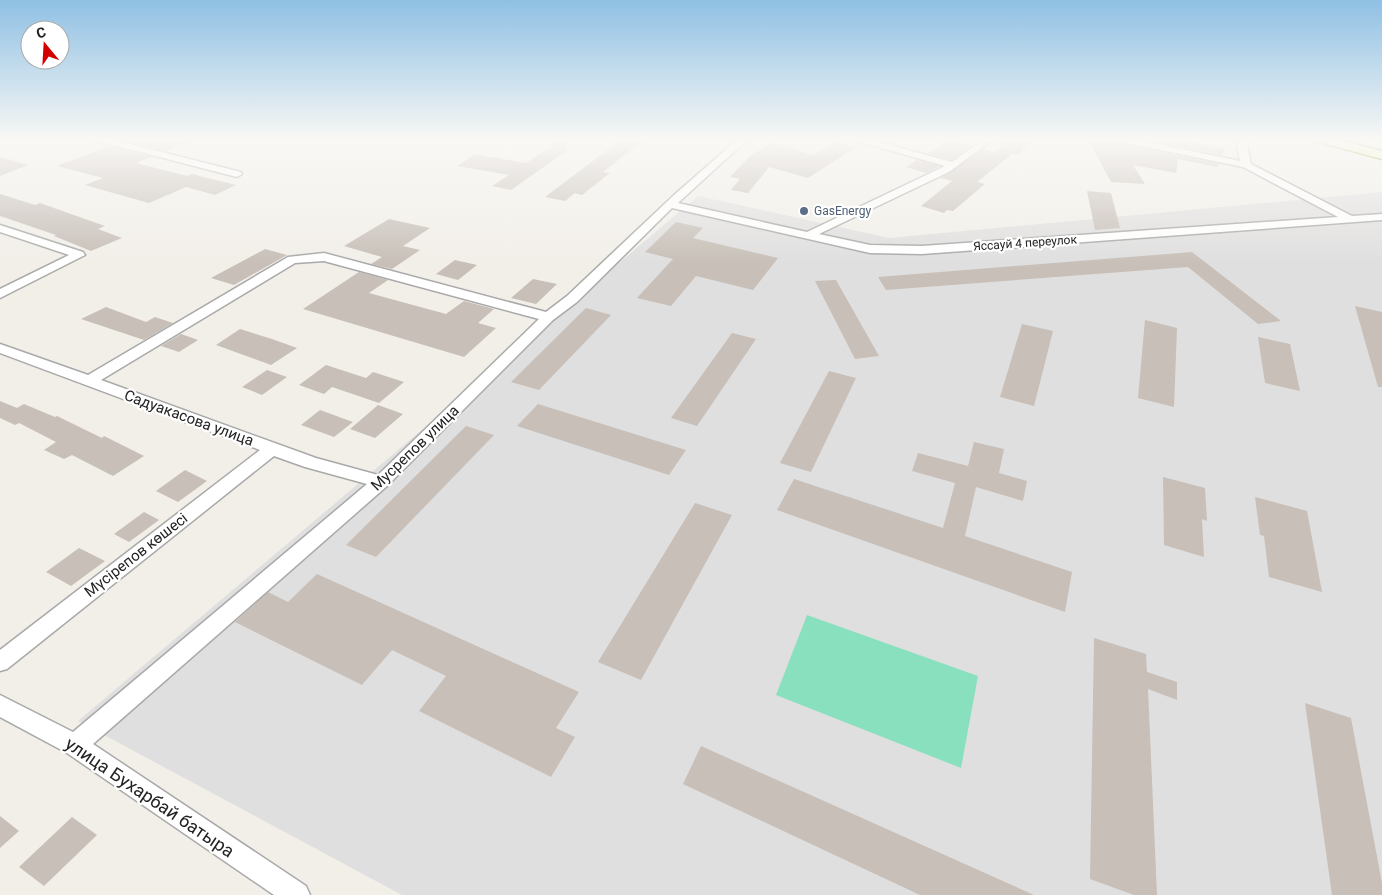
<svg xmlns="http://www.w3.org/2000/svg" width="1382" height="895" font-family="Roboto,sans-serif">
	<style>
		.residential { fill: #e0dfdf }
		.pitch { fill: #88e0be }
		.building { fill: #c7bfb8 }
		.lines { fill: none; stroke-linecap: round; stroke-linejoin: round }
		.street-casing { stroke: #a9a9a9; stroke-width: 3 }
		.secondary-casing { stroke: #707d05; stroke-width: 3 }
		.street { fill: #fff; fill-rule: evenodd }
		.secondary { fill: #f7fabf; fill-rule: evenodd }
		.service-dot { fill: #5c6f8a; stroke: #fff; stroke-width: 2 }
		.labels { text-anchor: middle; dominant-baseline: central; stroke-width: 4.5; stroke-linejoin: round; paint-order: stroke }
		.far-service-label { font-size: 12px; fill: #4e5e75; stroke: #fff; text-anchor: start }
		.far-street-label { font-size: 12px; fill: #222; stroke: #fff }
		.street-label { font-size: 15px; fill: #222; stroke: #fff }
		.near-street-label { font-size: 18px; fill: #222; stroke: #fff }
	</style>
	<rect width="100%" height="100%" fill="#f2efe9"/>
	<!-- residential -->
	<path class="residential" d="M1382,192V895H402L78,721L698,196L889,238Z"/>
	<!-- pitch -->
	<path class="pitch" d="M807,615L978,676L961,768L776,695Z"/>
	<!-- building -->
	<path class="building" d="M128,139H195L166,151L123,140Z
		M622,139H645L603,172L610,173L582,195L575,193L565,201L545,197Z
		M1009,139L1029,142L1018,155L1012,154L977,182L985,184L953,211L947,210L944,213L921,206L952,181L941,178L983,149L995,152Z
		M1088,139H1116L1122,144L1219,164L1217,167L1178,159L1176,173L1133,165L1145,184L1111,182Z
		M1142,139H1171L1225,149L1222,155Z
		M562,140L568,150L511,190L492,186L509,175L457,166L475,154L526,163Z
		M948,141L971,146L952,160L928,153Z
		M837,142L855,148L808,178L769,167L748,193L731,190L740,179L730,177L751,155L772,143L813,155Z
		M109,146L151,157L136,163L187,176L192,174L236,185L215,195L186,187L149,203L85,185L103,178L57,166Z
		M0,157L28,165L0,176Z
		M917,160L940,166L926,173L906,167Z
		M1087,191L1111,193L1120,228L1095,230Z
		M0,194L35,205L40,203L105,226L98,229L122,238L91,251L54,236L56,235L0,216Z
		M389,219L430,228L403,246L420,250L392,269L371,264L382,257L344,246Z
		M676,222L703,228L693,238L778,258L753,290L696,276L671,306L637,298L673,259L645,252Z
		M265,249L287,255L234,285L211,278Z
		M1192,252L1281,321L1258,324L1188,267L886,290L878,277Z
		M455,260L477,265L458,280L436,274Z
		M359,272L388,280L369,293L446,314L464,301L494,309L478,323L496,328L464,357L303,309Z
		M533,279L557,284L536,304L511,298Z
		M836,280L879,356L855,359L815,281Z
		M1355,306L1382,312V387H1378Z
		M106,307L146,322L155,317L173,323L144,340L81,319Z
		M586,308L611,315L539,390L511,382Z
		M1145,320L1177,328L1174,407L1138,398Z
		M1022,324L1053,331L1034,406L1000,397Z
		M240,329L272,339L297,348L271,365L216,345Z
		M732,333L756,339L697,426L671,418Z
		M181,334L198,340L179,352L161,346Z
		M1258,337L1290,344L1300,391L1265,383Z
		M326,365L366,378L373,372L404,382L379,403L332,387L324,394L299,385Z
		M267,370L287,377L262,395L242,387Z
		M829,371L856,378L811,472L780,463Z
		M0,401L17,408L24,404L55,417L57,416L102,438L104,436L144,456L113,476L72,455L64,459L44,450L56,442L19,423L15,425L0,418Z
		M538,404L686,450L669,475L517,426Z
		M378,405L403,414L375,438L350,429Z
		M320,410L353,422L334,437L301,425Z
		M466,426L494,435L376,557L346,545Z
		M974,442L1004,449L999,473L1027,481L1023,501L976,487L965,536L1072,572L1065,612L777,510L794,479L943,528L955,483L912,471L918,453L968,466Z
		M185,470L207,481L178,502L156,491Z
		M1163,477L1205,488L1207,521L1202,519L1204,557L1164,545Z
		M1255,497L1307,511L1322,592L1269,577L1264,536L1260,535Z
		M695,503L732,515L641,680L598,662Z
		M144,512L159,520L129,542L114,534Z
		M79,548L105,561L71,586L46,572Z
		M317,574L579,692L556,728L575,737L551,777L419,711L446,676L392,650L362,685L235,622L268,592L288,602Z
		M1094,638L1146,654L1147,672L1177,682V700L1148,689L1157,895H1134L1090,879Z
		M1305,703L1351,718L1382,883V895H1332Z
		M701,746L1034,895H920L683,784Z
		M0,816L19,831L0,848Z
		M72,817L97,835L44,886L19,867Z"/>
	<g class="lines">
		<defs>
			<path id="street" d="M95,139H110L241,172L242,174L237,177L97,141Z
				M738,139H748L678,203L807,232L945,166L857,141L856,139H869L952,162L984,139H994L949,172L819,234L870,245L922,246L1338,217L1243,167L1122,142L1118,139H1134L1240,161L1237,145L1239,139H1248L1247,145L1251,164L1352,216L1382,214V220L922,254L870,253L672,208L577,302L553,320L387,486L93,744L306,886L310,895H274L67,753L0,717V695L73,732L367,484L305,467L274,456L7,669L0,671V650L260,450L0,353V344L88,375L288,257L324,253L546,312L567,296L673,196ZM324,261L539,319L378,475L316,458L101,380L295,263Z
				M0,225L83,252L85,255L0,298V289L69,255L0,232Z"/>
			<path id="secondary" d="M1317,139H1336L1382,151V159L1319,142Z"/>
		</defs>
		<!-- street casing -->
		<use href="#street" class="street-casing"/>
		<!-- secondary casing -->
		<use href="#secondary" class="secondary-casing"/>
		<!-- street -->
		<use href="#street" class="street"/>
		<!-- secondary -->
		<use href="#secondary" class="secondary"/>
	</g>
	<!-- sky -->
	<linearGradient id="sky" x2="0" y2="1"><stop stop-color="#8fc0e4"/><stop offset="0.53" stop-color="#f9f8f5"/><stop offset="1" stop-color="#f9f8f5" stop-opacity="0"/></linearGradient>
	<rect width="1382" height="264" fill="url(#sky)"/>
	<!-- markers -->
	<circle class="service-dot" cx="804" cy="211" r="5"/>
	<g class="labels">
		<!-- far-service labels -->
		<g class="far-service-label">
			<text x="814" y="211">GasEnergy</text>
		</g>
		<!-- far-street labels -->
		<g class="far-street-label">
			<text transform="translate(1025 243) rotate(-4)">Яссауй 4 переулок</text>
		</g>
		<!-- street labels -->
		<g class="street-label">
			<text transform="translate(189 418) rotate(20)">Садуакасова улица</text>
			<text transform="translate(415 448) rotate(-44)">Мусрепов улица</text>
			<text transform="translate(136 555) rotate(-38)">Мүсірепов көшесі</text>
		</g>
		<!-- near-street labels -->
		<g class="near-street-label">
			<text transform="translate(150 797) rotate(34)">улица Бухарбай батыра</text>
		</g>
	</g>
	<!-- north arrow -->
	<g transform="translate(45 45) rotate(342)"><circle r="24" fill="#ffffff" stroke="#a7a7a7"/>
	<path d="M0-4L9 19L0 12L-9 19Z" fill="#d40000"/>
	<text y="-8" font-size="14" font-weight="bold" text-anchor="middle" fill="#222222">С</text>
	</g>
</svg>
